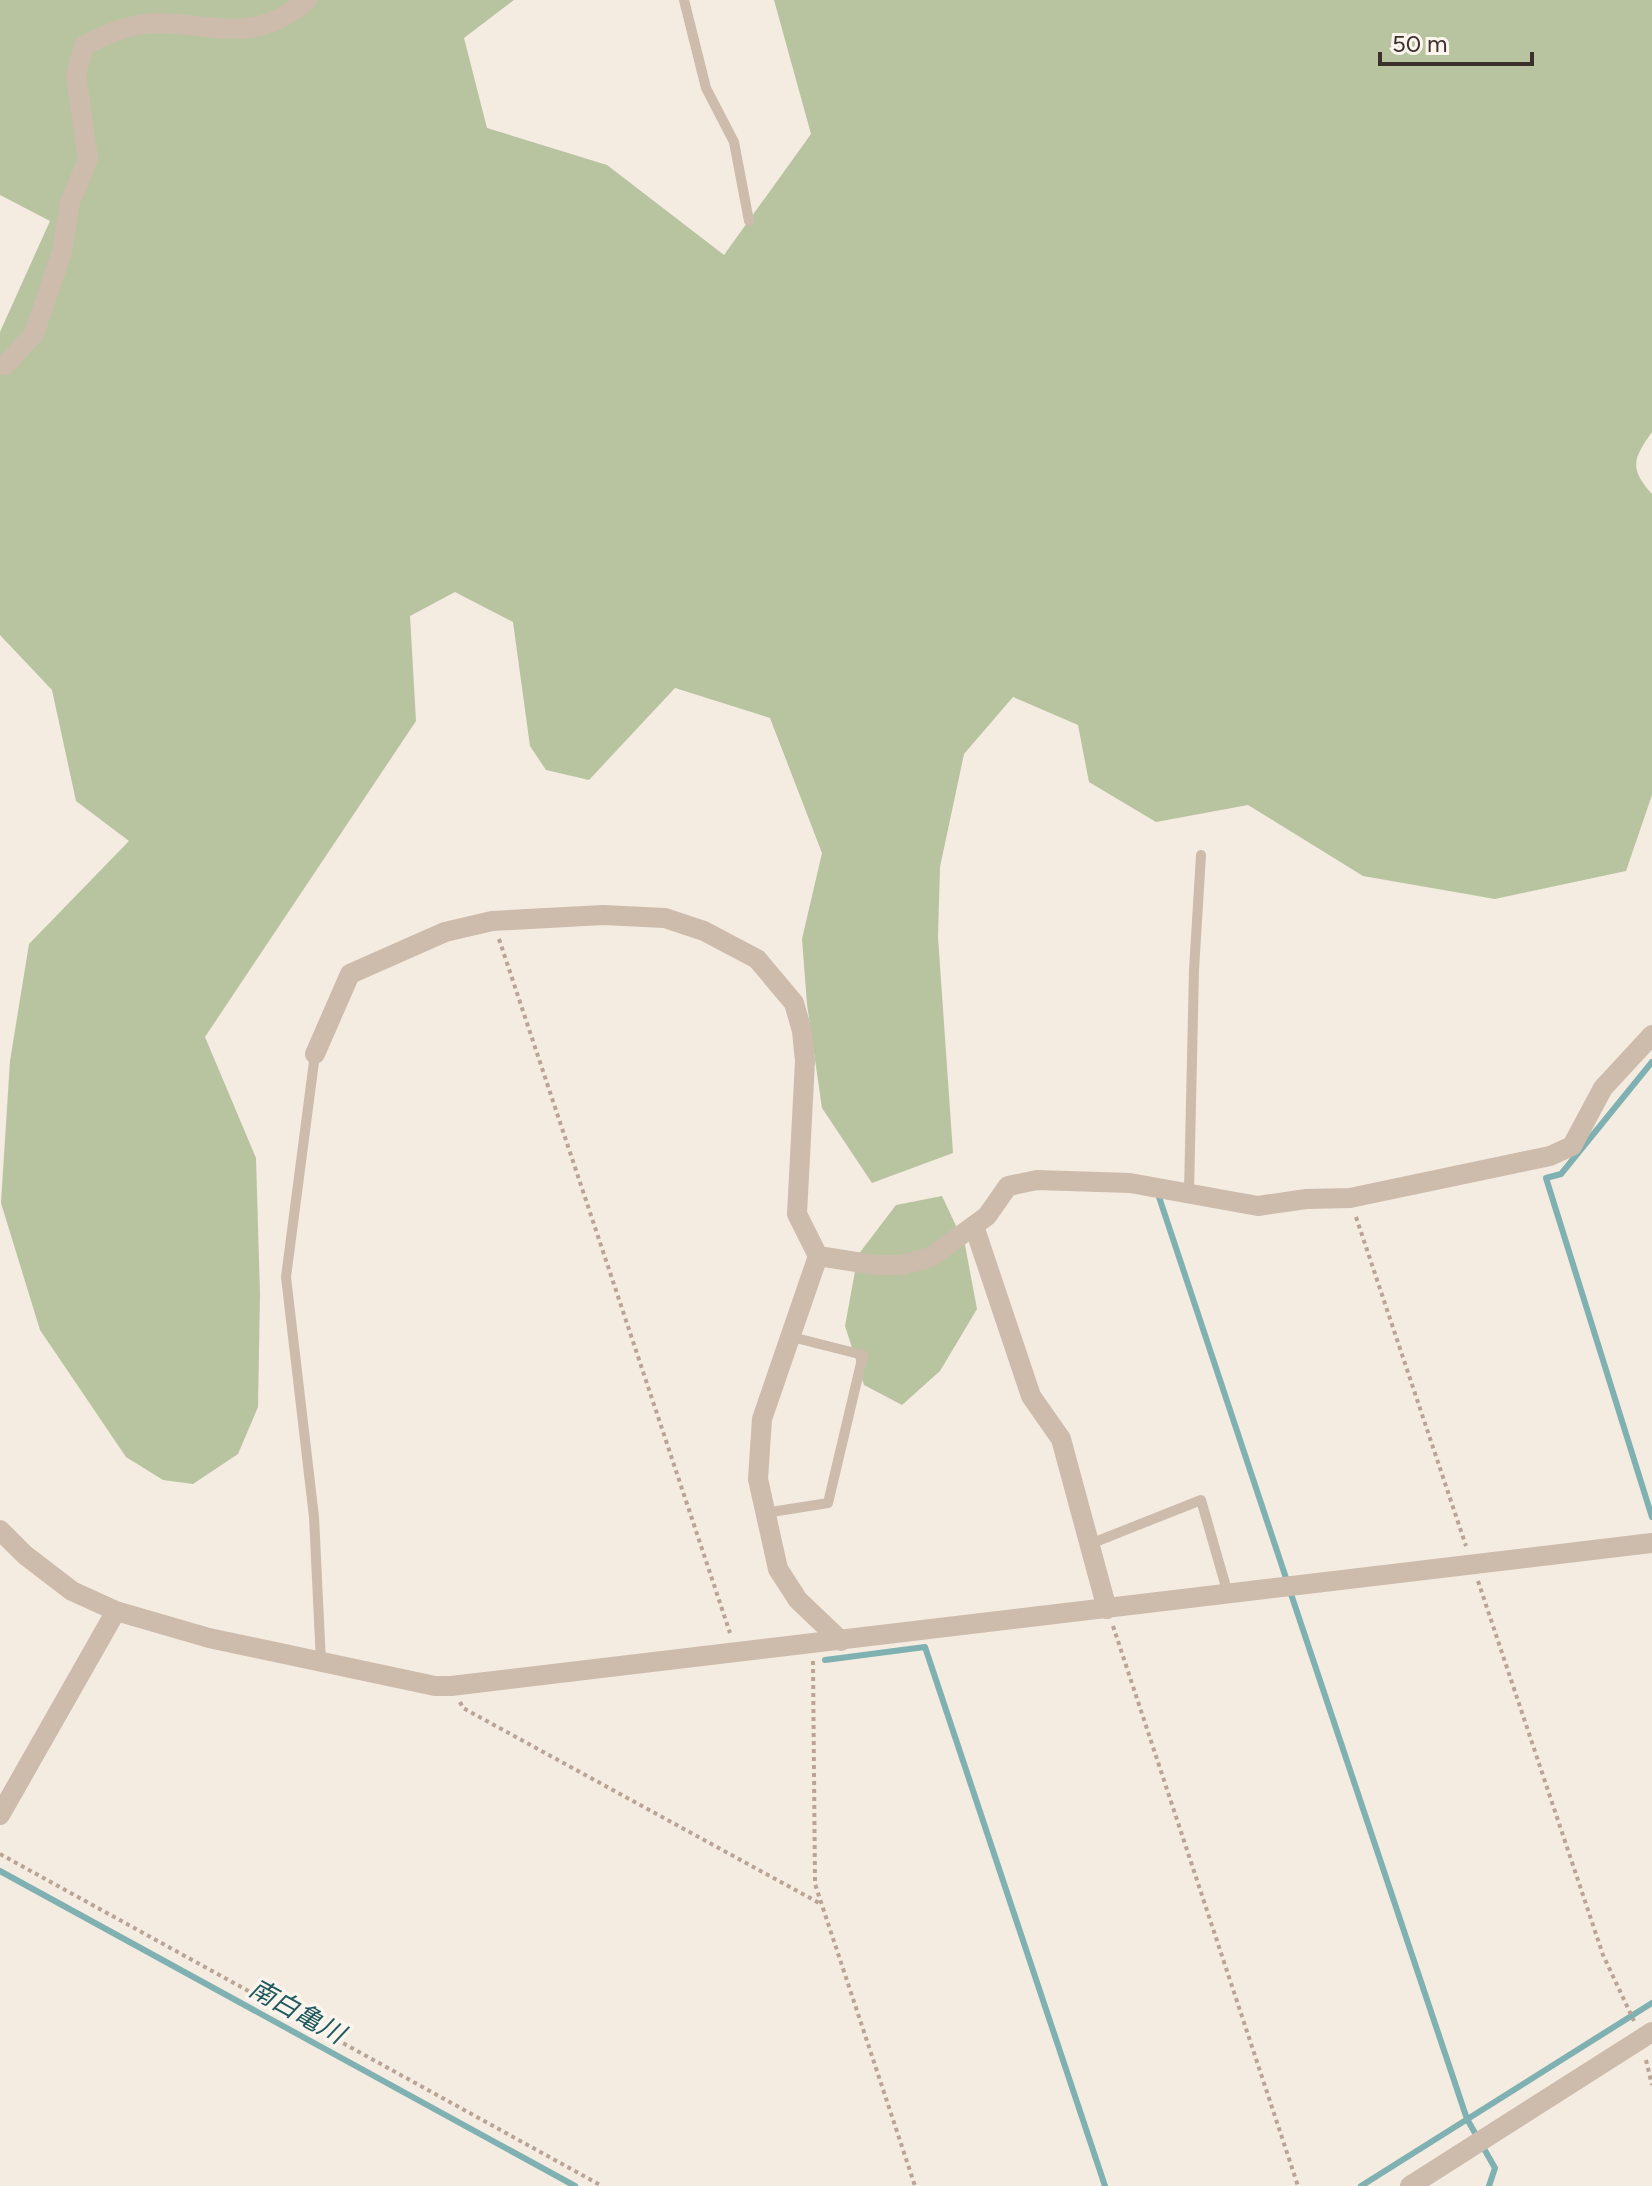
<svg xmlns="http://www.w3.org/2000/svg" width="1652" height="2186" font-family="Figtree,'Noto Sans JP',sans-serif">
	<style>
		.green { fill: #b8c4a0 }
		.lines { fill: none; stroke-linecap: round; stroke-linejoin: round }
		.stream { stroke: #7fb0b2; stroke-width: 6 }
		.path { stroke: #b9a596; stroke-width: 4; stroke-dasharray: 4 4; stroke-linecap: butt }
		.service { stroke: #cdbbac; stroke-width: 10 }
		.minor { stroke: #cdbbac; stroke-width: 20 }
		.labels { text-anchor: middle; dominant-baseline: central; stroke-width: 7; stroke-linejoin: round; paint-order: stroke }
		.water-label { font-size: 26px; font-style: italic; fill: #1f5a5e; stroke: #fbf5ee }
	</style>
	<rect width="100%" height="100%" fill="#f4ebe1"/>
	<!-- green -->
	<path class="green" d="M0,0H514L464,38L487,128L607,165L724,255L811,134L774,0H1652V432C1633,459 1629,468 1652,494V795L1626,871L1495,899L1363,876L1248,805L1156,822L1089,782L1078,725L1013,697L964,754L940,867L938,937L953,1153L872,1183L822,1108L807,1004L802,939L822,853L770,718L675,688L589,780L546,770L530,746L513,622L455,592L410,616L416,721L205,1037L256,1158L260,1294L258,1407L238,1454L193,1484L163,1480L126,1457L40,1330L1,1203L10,1061L29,944L129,841L76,801L52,690L0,635V332L50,221L0,195Z
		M942,1196L965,1245L977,1309L940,1371L902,1405L864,1385L845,1326L858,1255L896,1205Z"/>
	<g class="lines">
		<!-- stream -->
		<path class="stream" d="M1652,1062L1561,1174L1546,1178L1652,1517
			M1159,1197L1287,1581
			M1290,1591L1467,2119L1495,2168L1489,2186
			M825,1660L925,1647L1105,2186
			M0,1871L575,2186
			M1361,2186L1652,2003"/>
		<!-- path -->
		<path class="path" d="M499,939L730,1633
			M1356,1217L1466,1546
			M1478,1581L1603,1955L1634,2021
			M1113,1626L1298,2186
			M813,1661L815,1884L915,2186
			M460,1702L463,1708L821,1904
			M0,1854L602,2186
			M1646,2060L1652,2085"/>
		<!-- service -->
		<path class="service" d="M684,0L706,88L734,142L749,221
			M315,1054L286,1277L314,1517L321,1662
			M1189,1192L1194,970L1201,855
			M765,1513L828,1503L863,1355L792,1337
			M1090,1544L1201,1500L1228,1594"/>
		<!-- minor -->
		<path class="minor" d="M0,365H5L34,334L62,252L70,202L88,159L76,75L84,46C107,33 133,23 160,23C220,25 255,44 307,0
			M315,1054L350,974L445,932L492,921L603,915L665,918L704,931L757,959L794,1003L802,1031L805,1061L797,1214L818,1256L762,1419L758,1479L778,1569L798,1600L841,1641
			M974,1226L1031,1396L1061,1439L1107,1609
			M818,1256L875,1265H902L931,1257L987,1216L1008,1186L1037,1180L1130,1183L1258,1206L1306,1199L1350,1198L1550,1156L1572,1146L1603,1088L1652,1035
			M0,1530L25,1555L72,1591L116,1611L209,1638L435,1686H451L1652,1543
			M0,1815L116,1611
			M1410,2186L1652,2032"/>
	</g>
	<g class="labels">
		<!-- water labels -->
		<g class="water-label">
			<text transform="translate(297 2011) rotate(29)">南白亀川</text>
		</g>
	</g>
	<!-- scale -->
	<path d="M1380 52v12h152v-12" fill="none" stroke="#3b302b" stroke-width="4"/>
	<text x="1392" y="52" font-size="24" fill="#3b302b" stroke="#fbf5ee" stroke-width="6" paint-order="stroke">50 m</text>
</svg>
